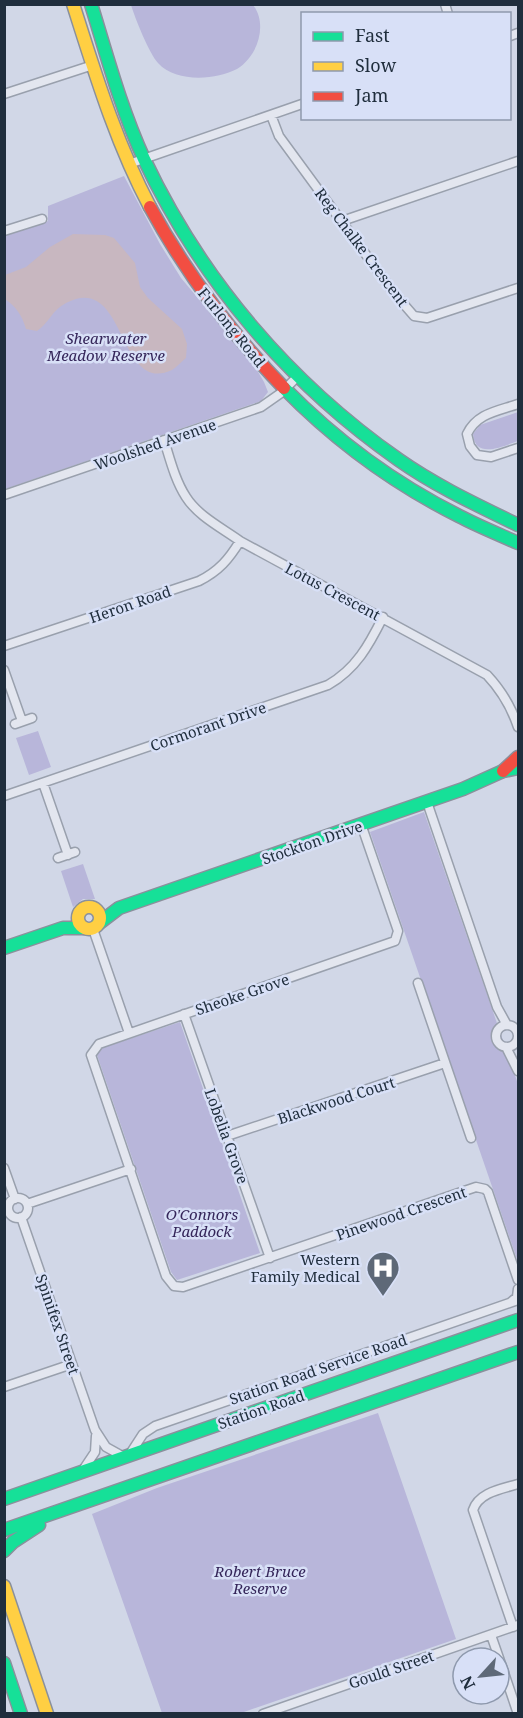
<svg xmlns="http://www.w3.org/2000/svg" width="523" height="1718" font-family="'Noto Serif',serif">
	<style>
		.green { fill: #b8b6da }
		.water { fill: #c8b7c0 }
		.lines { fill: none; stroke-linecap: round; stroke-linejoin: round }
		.street-casing { stroke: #99a0ad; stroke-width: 11 }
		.fast-casing { stroke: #8a909c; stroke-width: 15 }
		.slow-casing { stroke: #8a909c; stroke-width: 15 }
		.jam-casing { stroke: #8a909c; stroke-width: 15 }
		.street { stroke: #e3e6ef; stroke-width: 8 }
		.fast { stroke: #16e098; stroke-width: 12 }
		.slow { stroke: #ffcf43; stroke-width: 12 }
		.jam { stroke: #f24e42; stroke-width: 12 }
		.labels { text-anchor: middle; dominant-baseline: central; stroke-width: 5; stroke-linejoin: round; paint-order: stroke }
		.street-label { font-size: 15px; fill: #202e3d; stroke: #d8e0f7 }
		.park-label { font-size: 15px; font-style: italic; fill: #35265a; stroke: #d8e0f7 }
		.poi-label { font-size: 15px; fill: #202e3d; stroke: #d8e0f7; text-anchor: end }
	</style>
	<rect width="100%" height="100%" fill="#d1d7e7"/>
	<!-- green -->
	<path class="green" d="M131,5H253C268,24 258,56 237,69C216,80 176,83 158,63C149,53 135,18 131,5Z
		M124,176L160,244L181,278L254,365L264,382L268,392L261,401L5,489L4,236L48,221V206Z
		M518,412V441C503,446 475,460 473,434L480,425Z
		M38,731L51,767L29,775L16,738Z
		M424,812L518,1084V1262L370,832Z
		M83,864L95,899H83L73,907L61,871Z
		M180,1022L260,1253L177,1280L171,1272L97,1055L102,1048Z
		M378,1413L456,1639L241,1713H162L92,1514L157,1488Z"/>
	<!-- water -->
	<path class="water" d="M73,234L105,235L114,238L135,263L140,287L148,298L182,329L187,344L186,358C182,361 177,367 172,370C117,396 127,271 66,303C52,310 49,323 37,331L26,329C22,315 16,307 5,299V275L26,267L50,247Z"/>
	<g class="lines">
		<defs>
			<path id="street" d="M445,4L448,14
				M510,36L518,33
				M4,94L93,65
				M271,115L279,136L394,293L414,316L427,318L518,288
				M129,164L302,104
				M342,221L518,161
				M4,231L42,219
				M518,404C498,411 477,413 467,434L470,446L477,455L491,457L518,448
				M164,440C170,459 175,480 186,497C198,516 222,528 240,541L487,675C502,691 511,706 518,727
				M4,495L261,407L281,393L296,378
				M4,646L199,581C219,571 229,559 240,541
				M4,670L22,721
				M15,724L32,718
				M43,783L68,855
				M4,796L328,685C356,669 369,645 383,617
				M427,802L497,1007L507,1025
				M361,824L398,931L395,941L99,1044L91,1055L166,1276L174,1286L183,1287L476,1187L485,1189L488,1192L518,1280
				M58,858L75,852
				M93,929L129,1033
				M418,983L471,1138
				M184,1014L270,1258
				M496 1036a11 11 0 1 1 22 0a11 11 0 1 1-22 0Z
				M506,1047L518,1071
				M227,1136L445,1063
				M4,1168L15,1199
				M8 1208a10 10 0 1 1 20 0a10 10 0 1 1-20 0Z
				M27,1204L131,1169
				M21,1217L95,1430L106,1447L124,1457
				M511,1302L517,1297L518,1289
				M4,1387L72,1364
				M130,1454L143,1434L155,1426L518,1300
				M83,1470L95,1452L96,1436
				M513,1627L473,1510C479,1492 502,1489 518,1484
				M491,1635L499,1658
				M499,1658L518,1714
				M263,1714L518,1625"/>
			<path id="fast" d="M91,4C107,56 121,109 144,159C201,280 289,383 399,460C436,486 477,505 518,525
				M284,388C334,439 395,484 459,516C478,526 498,534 518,543
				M98,924L119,908L463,789L503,771L518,768
				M4,948L63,928H84
				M4,1499L518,1320
				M4,1530L518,1352
				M4,1551L13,1542L39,1525
				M4,1663L21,1714"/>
			<path id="slow" d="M73,4C95,73 116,143 150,207
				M78 918a11 11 0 1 1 22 0a11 11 0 1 1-22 0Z
				M4,1586L47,1714"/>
			<path id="jam" d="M150,207C187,275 230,332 284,388
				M503,771L518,757"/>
		</defs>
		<!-- street casing -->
		<use href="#street" class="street-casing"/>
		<!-- fast casing -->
		<use href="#fast" class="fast-casing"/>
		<!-- slow casing -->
		<use href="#slow" class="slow-casing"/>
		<!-- jam casing -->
		<use href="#jam" class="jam-casing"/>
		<!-- street -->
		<use href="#street" class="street"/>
		<!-- fast -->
		<use href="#fast" class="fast"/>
		<!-- slow -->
		<use href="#slow" class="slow"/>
		<!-- jam -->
		<use href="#jam" class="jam"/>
	</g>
	<!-- icons -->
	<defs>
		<symbol id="hospital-pin" viewBox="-11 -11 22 30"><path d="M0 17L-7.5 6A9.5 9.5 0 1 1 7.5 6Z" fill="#5e6978" stroke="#d8e0f7"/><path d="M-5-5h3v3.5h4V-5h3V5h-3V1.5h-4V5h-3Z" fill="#fff"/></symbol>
	</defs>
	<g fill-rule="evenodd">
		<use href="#hospital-pin" x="364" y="1249" width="38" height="52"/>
	</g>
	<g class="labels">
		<!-- street labels -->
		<g class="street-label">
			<text transform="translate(362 247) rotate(53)">Reg Chalke Crescent</text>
			<text transform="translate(232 327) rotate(51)">Furlong Road</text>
			<text transform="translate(155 444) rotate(-19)">Woolshed Avenue</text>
			<text transform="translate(333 591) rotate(28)">Lotus Crescent</text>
			<text transform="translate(130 604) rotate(-19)">Heron Road</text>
			<text transform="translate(208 726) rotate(-19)">Cormorant Drive</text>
			<text transform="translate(312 842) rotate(-19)">Stockton Drive</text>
			<text transform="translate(242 994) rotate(-19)">Sheoke Grove</text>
			<text transform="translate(336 1100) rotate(-18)">Blackwood Court</text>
			<text transform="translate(227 1136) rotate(70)">Lobelia Grove</text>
			<text transform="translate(401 1213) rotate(-19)">Pinewood Crescent</text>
			<text transform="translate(58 1324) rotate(71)">Spinifex Street</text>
			<text transform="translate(318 1369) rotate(-19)">Station Road Service Road</text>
			<text transform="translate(261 1409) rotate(-19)">Station Road</text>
			<text transform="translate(391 1669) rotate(-19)">Gould Street</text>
		</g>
		<!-- park labels -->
		<g class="park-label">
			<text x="106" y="338">Shearwater<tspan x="106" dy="17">Meadow Reserve</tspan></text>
			<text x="202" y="1214">O'Connors<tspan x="202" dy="17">Paddock</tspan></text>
			<text x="260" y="1571">Robert Bruce<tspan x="260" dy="17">Reserve</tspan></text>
		</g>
		<!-- poi labels -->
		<g class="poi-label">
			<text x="360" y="1259">Western<tspan x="360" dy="17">Family Medical</tspan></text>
		</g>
	</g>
	<!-- border -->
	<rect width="523" height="1718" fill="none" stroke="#202e3d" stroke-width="12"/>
	<!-- legend -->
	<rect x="301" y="12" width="210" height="108" fill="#d8e0f7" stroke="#8e99ad" stroke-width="1.5"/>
	<rect x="313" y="32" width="30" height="9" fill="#16e098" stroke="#8e99ad" stroke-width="1.5"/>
	<text x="355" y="42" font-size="18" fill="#202e3d">Fast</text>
	<rect x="313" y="62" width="30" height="9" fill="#ffcf43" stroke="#8e99ad" stroke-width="1.5"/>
	<text x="355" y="72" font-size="18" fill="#202e3d">Slow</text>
	<rect x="313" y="92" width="30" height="9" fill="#f24e42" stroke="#8e99ad" stroke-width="1.5"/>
	<text x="355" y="102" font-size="18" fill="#202e3d">Jam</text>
	<!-- north arrow -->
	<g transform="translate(481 1676) rotate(243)"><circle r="28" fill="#d8e0f7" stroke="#8e99ad" stroke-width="1.5"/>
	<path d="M0-4.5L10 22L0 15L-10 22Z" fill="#5e6978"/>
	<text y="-9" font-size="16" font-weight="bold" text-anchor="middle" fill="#202e3d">N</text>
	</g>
</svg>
